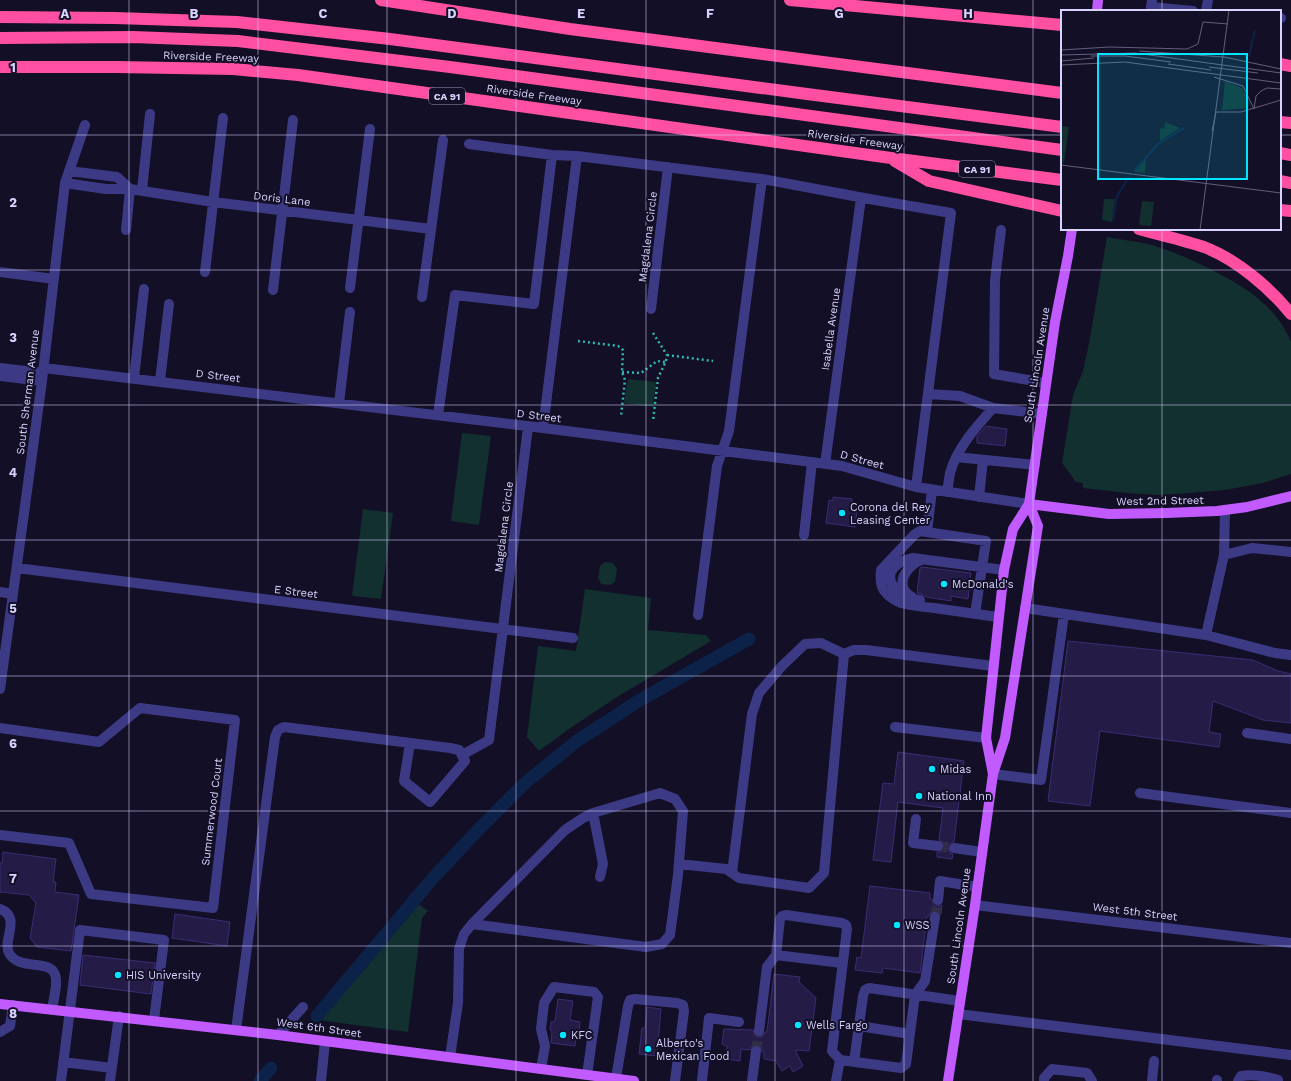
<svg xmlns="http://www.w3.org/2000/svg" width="1291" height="1081" font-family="'Work Sans',sans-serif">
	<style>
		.green { fill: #12302f }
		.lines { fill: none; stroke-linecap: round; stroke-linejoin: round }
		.canal { stroke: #0c2248; stroke-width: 13 }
		.building { fill: #241b47; stroke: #3b2d73 }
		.minor-tunnel { stroke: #312d47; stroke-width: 10; stroke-dasharray: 10 5; stroke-linecap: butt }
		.path { stroke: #2fb8b0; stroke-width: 2.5; stroke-dasharray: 2 3; stroke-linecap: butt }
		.minor { stroke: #3d3a85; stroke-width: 10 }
		.major { stroke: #c25bff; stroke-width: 10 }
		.highway { stroke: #ff4fa3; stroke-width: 12 }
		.grid { fill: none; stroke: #d9d4ff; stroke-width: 1; stroke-opacity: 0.55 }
		.poi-dot { fill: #00e5ff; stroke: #130f26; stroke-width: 1.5 }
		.labels { text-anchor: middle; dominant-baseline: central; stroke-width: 4; stroke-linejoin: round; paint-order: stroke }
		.shield { fill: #130f26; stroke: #9e99be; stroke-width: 1 }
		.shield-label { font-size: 10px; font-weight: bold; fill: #d9d4ff }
		.street-label { font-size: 11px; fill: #d9d4ff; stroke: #130f26 }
		.poi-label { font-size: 11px; fill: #d9d4ff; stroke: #130f26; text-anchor: start }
		.inset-river { fill: none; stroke: #0c2248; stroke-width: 2 }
		.inset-road { fill: none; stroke: #625e7d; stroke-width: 1 }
		.view { fill: #00e5ff; fill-opacity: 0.15; stroke: #00e5ff; stroke-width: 2 }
		.inset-edge { fill: none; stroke: #d9d4ff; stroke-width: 2 }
		.grid-label { font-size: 13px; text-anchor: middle; font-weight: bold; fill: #d9d4ff; stroke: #130f26; stroke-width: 4; stroke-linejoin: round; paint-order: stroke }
	</style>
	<rect width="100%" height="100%" fill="#130f26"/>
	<!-- green -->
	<path class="green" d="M1107,237C1122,240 1137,241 1152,245C1172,251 1190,259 1208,268C1244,286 1275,304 1291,342V474L1263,483L1225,490L1190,493L1159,495L1127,493L1083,488V483L1076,482L1062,463L1073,395L1083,371L1089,344Z
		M628,379L656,382L653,407L624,403Z
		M462,433L491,436L479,525L451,521Z
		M363,509L393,513L381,599L352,596Z
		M605,562L613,563L617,569L615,582L610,585L601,584L598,578L600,566Z
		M585,589L651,598L648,630L706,635L711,641L617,697L569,729L539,751L527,737L538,646L576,651Z
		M418,904L428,911L422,918L408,1032L318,1020Z"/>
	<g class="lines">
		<!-- canal -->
		<path class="canal" d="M317,1016L433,878L478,830L525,783L577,741L640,700L749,639
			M260,1081L271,1068"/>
	</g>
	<!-- building -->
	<path class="building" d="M986,426L1007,429L1005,446L977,443V436Z
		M833,497L852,499V503L858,504L855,527L826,523L829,500L833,501Z
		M922,567L971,573L968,599L951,596V601L926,597L922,594L917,593L920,568Z
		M1068,641L1253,660L1278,671L1291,674V723L1263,720L1213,701L1209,732L1221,734L1219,747L1100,731L1090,806L1048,801Z
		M898,752L964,761L954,842L949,844L948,847L950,853L953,854L952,859L937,857V852H941L944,847V843L939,840L943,808L898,802L891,862L873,860L883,783L894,784Z
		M3,852L56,859L53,882H56L55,892L79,895L71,951L37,947L30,938L36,903L29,895L0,892V863H2Z
		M870,886L930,893V899H932L934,905L938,906L942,905L941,914L936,911H933L930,913L928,917L927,916L920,973L883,968L882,973L855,970L857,957L861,958Z
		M175,914L230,922L227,946L172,938Z
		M83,955L155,963L151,994L80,985Z
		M774,974L800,977L799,982L816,998L809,1051L795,1050L803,1066L793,1072L790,1066L782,1071L776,1061L764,1059V1052H762V1048L757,1045H753L750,1050L741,1049L740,1061L726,1059L727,1046L722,1044L724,1029L753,1030L755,1036L759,1037H762L765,1032H767Z
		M558,999L573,1001L570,1020L580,1022L578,1037L576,1036L575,1046L551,1043L552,1031L550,1030L551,1022L555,1021Z
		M647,1007L661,1009L657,1056L639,1054L642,1028H645Z"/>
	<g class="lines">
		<!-- minor-tunnel -->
		<path class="minor-tunnel" d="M938,846L954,848
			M935,917L938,900
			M756,1051L759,1031"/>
		<!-- path -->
		<path class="path" d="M653,333L667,355L666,361L658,378L653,421
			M578,341L618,346L623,350L622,372L625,380L621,416
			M667,355L713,361
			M622,372L641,373L657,361L665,362"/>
		<!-- minor -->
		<path class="minor" d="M1152,0L1151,7L1193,11
			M1206,11L1208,0
			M1280,18H1281
			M469,144L552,155L577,156L762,179L875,200L951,213L916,487
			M69,171L117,177L130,189
			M65,183L106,189H130L213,202L431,229
			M142,190L150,114
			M126,230L130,189
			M1001,230L995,280L994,374L1046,383
			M0,272L54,279
			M205,272L223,118
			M350,288L370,129
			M273,290L293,120
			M422,297L443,140
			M651,309L668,167
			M0,368L43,373
			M44,368L543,428L842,466L916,487L1029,504
			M0,376L42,381
			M134,378L144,289
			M160,381L169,304
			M928,394L960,396L993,408
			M339,403L350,312
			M438,415L455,295L534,304L552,155
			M543,428L577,156
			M956,457L1035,465
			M825,464L861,198
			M947,492C948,486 949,479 950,473C957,448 976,427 993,408L1042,414
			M979,497L983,460
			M927,532L932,490
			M804,535L812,462
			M1224,555L1252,548L1291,552
			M17,568L573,638
			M0,592L13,594
			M913,598C911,596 907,594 905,591C897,578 910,565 921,560
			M920,600C888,596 876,566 913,558L1004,570
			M1025,608L1206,635L1275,653L1291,655
			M975,614L986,541L920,531L915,534L881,570C880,578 880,587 886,593C890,598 896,601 901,603C912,606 923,607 934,608C956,611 977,614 998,617
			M698,615L717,466L729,431L762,179
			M1206,635L1224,555L1225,510
			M0,689L42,381L65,183L85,125
			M895,727L986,738
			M0,728L99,742L140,708L235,720L213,908L91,894L69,843L0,835
			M1247,733L1291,739
			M462,755L489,740L528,427
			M993,774L1041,780L1064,614
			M1140,793L1291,813
			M593,813L603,864L600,877
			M916,819L913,843L938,846
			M954,848L982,852
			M679,864L726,869L739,878L809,888L824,873L844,654L854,650H866L993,666
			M732,873L752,714L759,693L782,666L805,644L821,643L844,654
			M938,900L940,881L977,887
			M975,905L1291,943
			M0,909C22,917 2,940 9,953C20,973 54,956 56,979C57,988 53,1001 52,1010
			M776,955L842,963
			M958,1014L1291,1055
			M859,1026L910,1034
			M236,1030L275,737L278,730L284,727L450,748L459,750L465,761L430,802L404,781L410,743
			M759,1031L767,967L776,955L780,919L782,916L786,915L842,923L846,925L847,929L832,1051L840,1060L901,1068L906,1064L915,995L925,981L935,917
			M0,1032L10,1026L13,1005
			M278,1035L303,1007
			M450,1057L458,1003L459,949L464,934L472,924L565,830L583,818L593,813L660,793L675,799L683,811L678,875L670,935L662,944L646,947L472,924
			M63,1062L112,1068
			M854,1062L863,996L865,990L869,988L960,1001
			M541,1069L545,1046L541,1029L544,1003L554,987L594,992L598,997L587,1075
			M616,1078L628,1006L630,1000L635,999L677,1003L683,1005L684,1011L675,1081
			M61,1081L80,930L164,940L154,1020
			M110,1081L119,1016
			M321,1081L325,1042
			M702,1081L709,1018L739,1022
			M752,1081L756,1051
			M836,1081L840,1060
			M1044,1081V1078L1052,1069L1087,1073L1092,1081
			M1152,1081L1154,1061
			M1217,1081V1080
			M1238,1081L1241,1076C1253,1074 1266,1076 1278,1080V1081"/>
		<!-- major -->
		<path class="major" d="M1097,11L1098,0
			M1029,504L1109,514L1166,513L1217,511L1247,507L1291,496
			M993,774L986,738L1004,570L1013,529L1029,504L1055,322L1068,256L1072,229
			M0,1004L278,1035L634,1081
			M948,1081L975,905L993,774L1005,738L1038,526L1029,504"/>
		<!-- highway -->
		<path class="highway" d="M381,0L570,29L1062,93
			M790,0L1062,25
			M0,17L115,18L237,22L390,39L807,94L1062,127
			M0,38L133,37L238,41L450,67L1062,150
			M1280,64L1291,66
			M0,67H116L233,69L298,75L891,158L1062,180
			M1280,122L1291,123
			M1280,153L1291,155
			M895,161L929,181L1062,211
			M1280,181L1291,183
			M1280,210L1291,211
			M1139,229C1160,235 1183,240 1204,247C1236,259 1270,288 1291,314"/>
	</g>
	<!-- grid -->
	<path class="grid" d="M129,0V1081M258,0V1081M387,0V1081M516,0V1081M646,0V1081M775,0V1081M904,0V1081M1033,0V1081M1162,0V11M0,135H1062M1280,135H1291M1162,229V1081M0,270H1291M0,405H1291M0,540H1291M0,676H1291M0,811H1291M0,946H1291"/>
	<!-- markers -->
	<g class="poi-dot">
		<circle cx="842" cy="513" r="4"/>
		<circle cx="944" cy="584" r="4"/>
		<circle cx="932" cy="769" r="4"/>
		<circle cx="919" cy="796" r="4"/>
		<circle cx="897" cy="925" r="4"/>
		<circle cx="118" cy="975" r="4"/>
		<circle cx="798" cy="1025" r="4"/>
		<circle cx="563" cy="1035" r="4"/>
		<circle cx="648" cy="1049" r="4"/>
	</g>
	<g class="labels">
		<!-- shield labels -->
		<g class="shield">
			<rect x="429" y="88" width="36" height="16" rx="3"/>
			<rect x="959" y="161" width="36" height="16" rx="3"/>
		</g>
		<g class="shield-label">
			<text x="447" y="96">CA 91</text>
			<text x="977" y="169">CA 91</text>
		</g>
		<!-- street labels -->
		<g class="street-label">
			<text transform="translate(211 57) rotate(2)">Riverside Freeway</text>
			<text transform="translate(534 95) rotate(8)">Riverside Freeway</text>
			<text transform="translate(855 140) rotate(8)">Riverside Freeway</text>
			<text transform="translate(282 199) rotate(7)">Doris Lane</text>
			<text transform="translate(648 237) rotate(-83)">Magdalena Circle</text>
			<text transform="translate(831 329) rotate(-82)">Isabella Avenue</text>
			<text transform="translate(1037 365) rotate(-81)">South Lincoln Avenue</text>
			<text transform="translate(218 376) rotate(7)">D Street</text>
			<text transform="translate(28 392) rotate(-83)">South Sherman Avenue</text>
			<text transform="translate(539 416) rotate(7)">D Street</text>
			<text transform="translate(862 460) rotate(15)">D Street</text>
			<text transform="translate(1160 501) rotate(-1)">West 2nd Street</text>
			<text transform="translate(504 527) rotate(-83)">Magdalena Circle</text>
			<text transform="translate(296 592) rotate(7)">E Street</text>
			<text transform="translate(212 812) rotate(-83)">Summerwood Court</text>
			<text transform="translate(1135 912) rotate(7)">West 5th Street</text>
			<text transform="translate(959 926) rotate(-82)">South Lincoln Avenue</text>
			<text transform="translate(319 1028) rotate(8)">West 6th Street</text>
		</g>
		<!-- poi labels -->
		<g class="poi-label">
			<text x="850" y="507">Corona del Rey<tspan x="850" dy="13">Leasing Center</tspan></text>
			<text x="952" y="584">McDonald's</text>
			<text x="940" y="769">Midas</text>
			<text x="927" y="796">National Inn</text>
			<text x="905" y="925">WSS</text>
			<text x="126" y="975">HIS University</text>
			<text x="806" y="1025">Wells Fargo</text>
			<text x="571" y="1035">KFC</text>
			<text x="656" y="1043">Alberto's<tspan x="656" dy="13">Mexican Food</tspan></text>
		</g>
	</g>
	<!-- overview -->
	<g transform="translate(1061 10)">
		<rect width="220" height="220" fill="#130f26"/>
		<path d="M164,71L181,78L189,94L186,98L161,100ZM104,112L119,118L99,131V118L103,119ZM0,116L8,117L3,153L0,152ZM85,148L84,163L73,162ZM43,189H54L51,212L41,210ZM81,191L93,192L90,216L78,215Z" fill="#12302f"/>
		<path class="inset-river" d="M188,46L194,20M73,161L97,134L123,118M52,211L56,186L68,167"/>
		<path class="inset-road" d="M0,40L48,37L126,39L137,34L142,12L167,14M78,41L163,47L220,59M0,45L74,43L220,63M30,46H64L110,52M0,51L33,48M107,54L150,60M0,55L64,52L220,73M148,57L197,63M153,67L182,76L193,99M193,99L195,86L200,81L206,78L220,79M155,102H180L220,90M151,121L155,102M0,155L220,183M139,220L168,0"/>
		<path class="view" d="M37,44H186V169H37Z"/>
		<rect width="220" height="220" class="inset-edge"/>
	</g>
	<g class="grid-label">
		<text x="65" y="18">A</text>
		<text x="194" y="18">B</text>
		<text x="323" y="18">C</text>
		<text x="452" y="18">D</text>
		<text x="581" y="18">E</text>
		<text x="710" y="18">F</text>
		<text x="839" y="18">G</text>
		<text x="968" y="18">H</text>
		<text x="13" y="72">1</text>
		<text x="13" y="207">2</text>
		<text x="13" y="342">3</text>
		<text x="13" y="477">4</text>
		<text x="13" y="613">5</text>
		<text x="13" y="748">6</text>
		<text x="13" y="883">7</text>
		<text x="13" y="1018">8</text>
	</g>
</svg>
